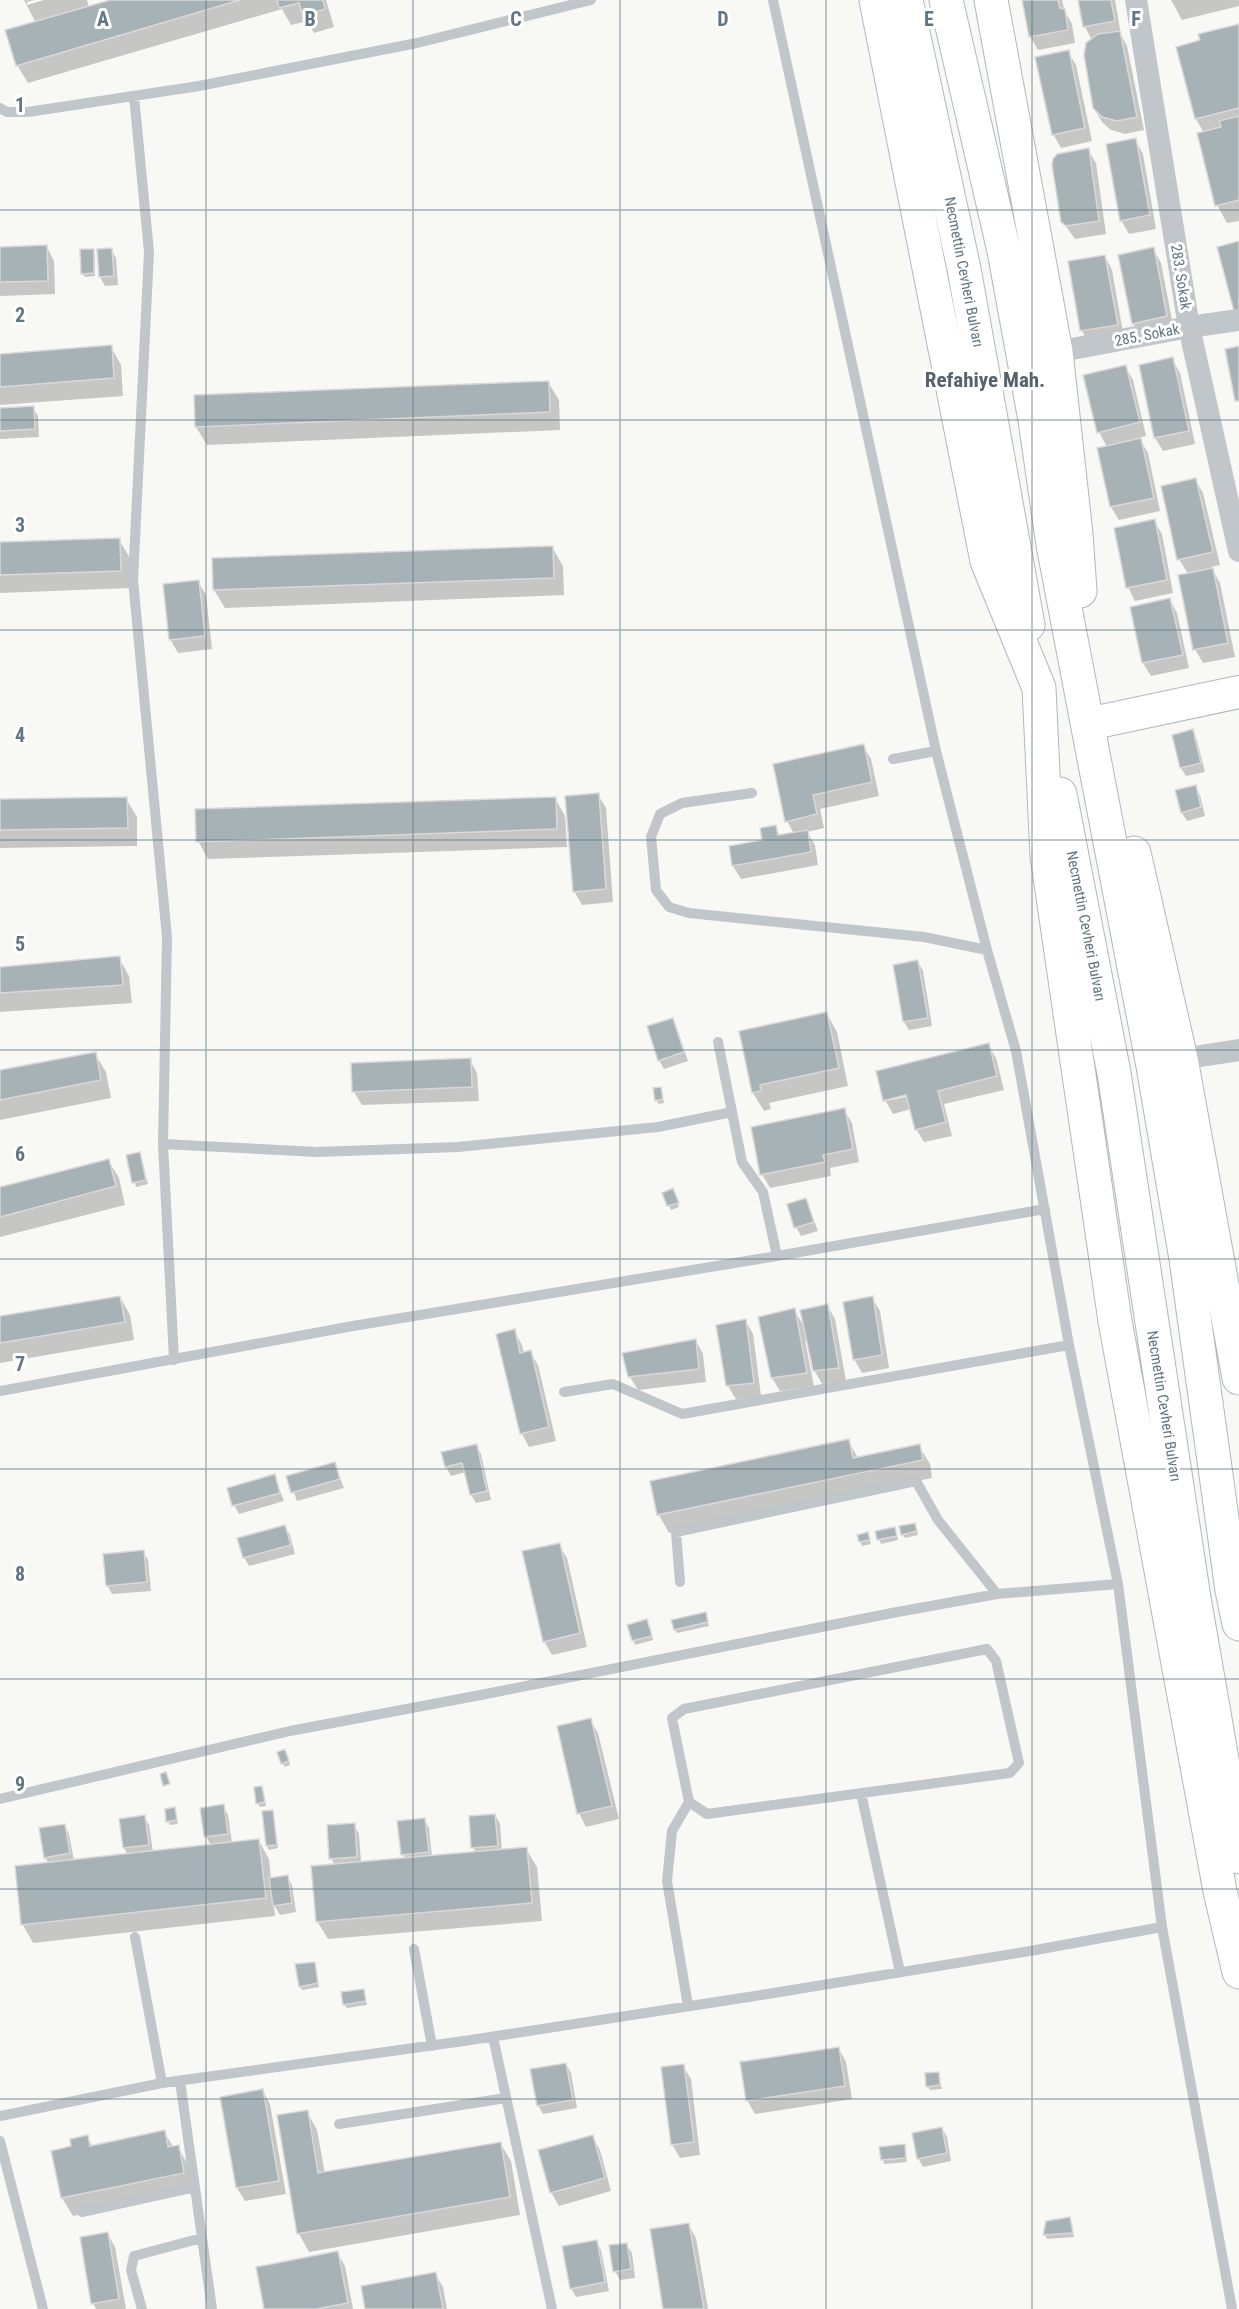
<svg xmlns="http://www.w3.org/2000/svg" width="1239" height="2309" font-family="'Roboto Condensed',sans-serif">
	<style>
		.shadow { fill: #0003; fill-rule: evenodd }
		.building { fill: #a7b2b7; stroke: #dad9d7; stroke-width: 1.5 }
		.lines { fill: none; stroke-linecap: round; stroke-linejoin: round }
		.secondary-casing { stroke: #b2babe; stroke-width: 34 }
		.primary-casing { stroke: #b1b8bc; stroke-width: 35 }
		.lane { stroke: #c0c6c9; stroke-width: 10 }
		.street { stroke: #c0c6c9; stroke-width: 22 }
		.secondary { stroke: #fff; stroke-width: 32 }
		.primary { stroke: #fff; stroke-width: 33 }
		.grid { fill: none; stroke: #617682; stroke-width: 1.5; stroke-opacity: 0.55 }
		.labels { text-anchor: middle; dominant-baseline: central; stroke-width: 6; stroke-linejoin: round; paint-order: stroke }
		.street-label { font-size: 15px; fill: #617682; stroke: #fff }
		.district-label { font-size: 21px; font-weight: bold; fill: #54636c; stroke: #fff }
		.grid-label { font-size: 20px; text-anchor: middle; font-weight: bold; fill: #617682; stroke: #fff; stroke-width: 6; stroke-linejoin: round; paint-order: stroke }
	</style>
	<rect width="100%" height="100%" fill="#f8f8f5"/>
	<!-- shadow -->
	<path class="shadow" d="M24,0H34L27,2V5L44,0H87L89,8L115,0H326L334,27L314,33L307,21L291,25L282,9L28,83L17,65L36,23Z
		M1024,0H1062L1065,12L1072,24L1075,43L1038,50L1030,36Z
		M1079,0H1115L1121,35L1127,46L1144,130L1125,134L1111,130L1102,122L1094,108L1092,40L1085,27Z
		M1171,0H1239V6L1182,20Z
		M1239,27V221L1227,223L1217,205L1204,133L1196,119Z
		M1068,52L1076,65L1092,141L1061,148L1053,134Z
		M1135,140L1143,154L1156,229L1129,234L1121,220Z
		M1088,150L1096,163L1106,234L1075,239L1062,221Z
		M47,247L54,261L55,294L0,296V248Z
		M111,249L116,258L118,285L105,286L100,277L98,250Z
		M1153,249L1161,263L1174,330L1141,337L1133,323Z
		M93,250L95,254V276L85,277L82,273Z
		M1105,256L1112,270L1124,338L1089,344L1082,331Z
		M111,347L121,365L123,396L0,405V355Z
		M1172,359L1180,373L1195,444L1163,451L1155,438L1140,366Z
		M1125,366L1133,380L1146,436L1139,438L1148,453L1160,511L1119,520L1111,507L1107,447L1099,432Z
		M548,382L559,400L560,430L207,445L196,427Z
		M33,408L38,416L39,437L0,439V409Z
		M1195,479L1203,493L1220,565L1211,567L1220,583L1235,657L1203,663L1195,649L1188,574L1179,559Z
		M1154,521L1162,534L1173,593L1135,601L1128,587Z
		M119,540L130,558L131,588L0,593V544Z
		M552,547L563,566L564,595L225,608L214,590Z
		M198,582L206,595L212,649L178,653L170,639Z
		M1170,600L1177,613L1189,668L1151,676L1143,663Z
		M1192,731L1197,740L1205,772L1186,776L1181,768Z
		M863,746L871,759L879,796L820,809L824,828L807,832L815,845L818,865L741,879L733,866L763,842L775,827L780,836L794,834L787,821L775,765Z
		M1195,786L1200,795L1205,816L1187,821L1182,813Z
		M598,795L606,808L613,902L582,905L574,891Z
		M555,798L565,816L567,847L208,859L198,841Z
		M126,799L137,817V846L0,848V801Z
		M119,958L129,976L132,1003L0,1012V967Z
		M918,962L923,971L932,1026L909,1030L904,1022Z
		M827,1014L837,1032L848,1086L769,1103L771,1109L764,1111L753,1093L741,1032Z
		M672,1020L677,1028L688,1061L664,1069L659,1060Z
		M988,1045L996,1058L1004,1090L944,1104L952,1136L924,1142L916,1129L911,1109L893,1114L885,1100L878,1072ZM913,1092L914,1095L887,1101V1098Z
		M95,1054L106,1072L111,1098L0,1120V1072Z
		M470,1060L477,1073L479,1101L362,1105L354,1092Z
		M660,1088L664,1103L659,1104L656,1100Z
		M844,1110L852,1123L859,1162L830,1168L831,1176L770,1188L762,1174Z
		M128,1156L141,1157L148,1184L136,1187Z
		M108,1160L119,1178L125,1205L0,1237V1188Z
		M664,1193L675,1194L679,1207L671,1210Z
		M806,1200L818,1231L801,1236L796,1227Z
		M120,1297L130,1315L134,1340L0,1363V1318Z
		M872,1298L880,1311L889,1368L862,1373L854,1359Z
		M827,1305L835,1319L846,1381L822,1384L814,1370L808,1341H805L814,1386L780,1391L772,1378L794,1310L805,1328Z
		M745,1320L753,1334L761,1396L736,1399L728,1386Z
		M514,1331L522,1345L524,1353L530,1352L538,1365L556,1441L529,1447L522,1434Z
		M696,1341L703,1354L706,1382L638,1390L630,1377L624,1354Z
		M848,1441L858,1458L919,1446L930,1464L932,1478L669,1533L659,1515L652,1482Z
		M476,1445L481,1454L491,1500L476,1503L471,1495L466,1472L451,1476L446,1467L443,1453Z
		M334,1464L344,1488L297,1501L288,1477Z
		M274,1476L284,1501L239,1514L234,1505Z
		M285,1527L290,1535L295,1554L249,1566L244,1557Z
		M916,1528L918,1535L905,1538L902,1534Z
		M895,1529L898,1540L881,1544L877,1532Z
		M868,1534L871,1544L862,1546L859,1536Z
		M559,1545L567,1558L587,1647L552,1655L544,1641Z
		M143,1552L148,1560L151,1591L112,1594L107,1585Z
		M705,1613L709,1626L677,1633L675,1630Z
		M647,1621L653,1640L635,1645L629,1626Z
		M590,1720L598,1733L619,1819L586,1827L579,1813Z
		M287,1754L290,1765L285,1767L282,1763Z
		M262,1787L266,1806L260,1807L258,1803Z
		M223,1806L228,1815L232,1843L259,1841L269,1859L271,1879L287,1877L292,1885L296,1912L280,1915L274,1905L275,1916L33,1943L23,1925L16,1867L49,1864L45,1857L64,1825L69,1834L74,1861L128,1855L124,1848L144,1817L149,1825L153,1852L211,1846L206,1836Z
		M174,1809L178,1824L170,1825L168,1821Z
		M272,1811L278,1848L269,1850L267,1846Z
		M495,1815L500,1824L502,1851L526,1849L537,1867L542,1921L328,1939L317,1921L335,1865L331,1858L354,1825L359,1834L361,1863L405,1859L403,1854L424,1819L429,1828L432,1857L476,1853L473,1847Z
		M314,1963L319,1987L302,1990L300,1986Z
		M363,1990L367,2005L347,2008L344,2004Z
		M839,2049L846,2062L852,2099L755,2114L747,2100Z
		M566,2064L571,2073L577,2108L543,2114L538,2105Z
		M683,2066L691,2079L700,2155L680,2158L672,2144Z
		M938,2073L942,2089L930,2090L928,2086Z
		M263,2091L270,2104L286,2194L245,2201L237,2188Z
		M307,2112L317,2130L325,2174L500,2143L511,2161L520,2215L309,2252L299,2234L279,2117Z
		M942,2128L947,2137L951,2161L923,2167L918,2158Z
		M164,2132L174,2148L178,2147L188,2165L193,2191L73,2216L62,2198L73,2148L87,2137L93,2147Z
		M592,2136L600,2150L611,2191L559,2206L551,2192Z
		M904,2146L907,2162L884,2164L881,2148Z
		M1070,2219L1074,2237L1047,2239L1045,2235L1047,2223Z
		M688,2224L696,2238L708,2309H665Z
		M107,2233L115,2247L126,2309H96L93,2303Z
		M596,2241L601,2250L609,2291L576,2297L571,2288Z
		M626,2244L632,2253L635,2278L620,2280L615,2271Z
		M337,2253L345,2266L353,2309H266Z
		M435,2274L443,2287L447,2309H367Z"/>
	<!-- building -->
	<path class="building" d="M110,0H240L16,66L5,30Z
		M277,0H323L325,9L303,16L299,3L279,8Z
		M1022,0H1058L1060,8L1065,9L1068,30L1029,37Z
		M1078,0H1111L1115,21L1083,27Z
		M1239,24V108L1195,119L1176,47L1200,40L1198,34Z
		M1120,31L1137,117L1117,121L1102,117L1093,108L1084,55L1086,43L1098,34Z
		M1069,50L1085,128L1052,135L1035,57Z
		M1239,116V200L1215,206L1197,133L1221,127L1219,121Z
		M1136,138L1150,215L1120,221L1106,144Z
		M1089,148L1099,221L1066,226L1061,222L1052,165L1053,159L1057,154Z
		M1239,241V319H1236L1217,247Z
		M47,245L48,281L0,282V247Z
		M1154,247L1167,316L1132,324L1118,255Z
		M112,248L114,276L99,277L97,249Z
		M80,249H94V273L81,274Z
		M1105,255L1118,325L1080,331L1068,261Z
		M112,345L114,378L0,387V354Z
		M1239,346V401H1235L1225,349Z
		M1173,357L1189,431L1154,438L1139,365Z
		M1126,365L1140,422L1097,433L1083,375Z
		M549,381L550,412L195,427L194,395Z
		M34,406L35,429L0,431V408Z
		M1141,438L1154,498L1110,507L1097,448Z
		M1196,478L1213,552L1177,560L1161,486Z
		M1155,519L1167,580L1126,588L1114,528Z
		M120,538L121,571L0,575V542Z
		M553,546L554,578L213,590L212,558Z
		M1213,568L1228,643L1193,650L1178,575Z
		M199,580L205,636L169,640L163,584Z
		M1170,598L1183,655L1142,663L1130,607Z
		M1193,729L1201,763L1180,768L1172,735Z
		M864,744L872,782L813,795L817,814L785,822L773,764Z
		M1196,785L1201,807L1181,813L1175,790Z
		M599,793L606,889L573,892L565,796Z
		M127,797L128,828L0,830V799Z
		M556,797L557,829L196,842L195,809Z
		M776,825L778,835L808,830L811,852L732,866L729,846L762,840L760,828Z
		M120,956L123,985L0,993V967Z
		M918,960L928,1018L903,1022L893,965Z
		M827,1012L839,1068L760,1085L761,1091L752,1093L739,1031Z
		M673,1018L684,1052L658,1061L647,1026Z
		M989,1043L997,1076L938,1091L946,1122L915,1130L906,1095L883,1101L876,1071Z
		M96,1052L101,1080L0,1100V1070Z
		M471,1058L472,1087L352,1092L351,1063Z
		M661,1087L663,1099L655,1101L653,1088Z
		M845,1108L853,1149L823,1155L825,1162L760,1175L751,1127Z
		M140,1152L146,1180L132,1183L126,1155Z
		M109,1159L116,1186L0,1217V1187Z
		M673,1188L679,1203L667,1206L662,1193Z
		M806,1198L814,1222L794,1228L787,1204Z
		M120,1296L125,1322L0,1343V1316Z
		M873,1296L882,1355L853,1360L843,1302Z
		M828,1304L839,1368L813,1371L800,1310Z
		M795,1308L807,1373L771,1378L758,1317Z
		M746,1319L754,1383L726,1386L716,1325Z
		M515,1329L520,1353L531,1350L549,1427L520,1434L496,1334Z
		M696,1339L699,1369L628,1377L622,1353Z
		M849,1439L853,1458L920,1444L923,1460L657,1515L650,1481Z
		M477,1444L487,1491L470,1495L462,1463L445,1467L441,1452Z
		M335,1462L340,1479L291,1493L286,1476Z
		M275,1474L280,1493L232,1506L227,1488Z
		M915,1523L917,1531L901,1535L899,1526Z
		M285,1525L291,1545L243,1558L237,1538Z
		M895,1527L897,1536L877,1540L875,1531Z
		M868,1532L870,1540L859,1542L857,1535Z
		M560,1543L580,1633L543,1642L522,1551Z
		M144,1550L147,1582L106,1586L103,1554Z
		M706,1612L708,1622L674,1630L671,1620Z
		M647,1619L652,1636L632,1641L627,1625Z
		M591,1718L612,1806L577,1814L557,1726Z
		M285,1749L289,1761L281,1764L277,1752Z
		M166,1772L170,1784L163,1786L160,1774Z
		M262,1786L265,1802L256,1804L254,1787Z
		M224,1804L228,1834L204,1837L200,1808Z
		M175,1807L177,1820L166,1822L165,1809Z
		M273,1810L277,1845L266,1846L262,1811Z
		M495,1814L498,1846L471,1848L469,1816Z
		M145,1815L149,1845L123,1848L119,1819Z
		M425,1818L429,1852L401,1855L397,1821Z
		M355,1823L357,1857L329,1859L327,1825Z
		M65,1824L70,1853L44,1858L39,1828Z
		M259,1839L266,1898L21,1925L15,1866Z
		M527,1847L532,1903L316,1922L311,1866Z
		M288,1875L292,1903L273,1906L269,1878Z
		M315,1962L318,1983L299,1987L295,1964Z
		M364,1989L366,2001L343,2005L341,1992Z
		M839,2047L845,2086L746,2101L740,2062Z
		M566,2063L573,2100L537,2106L530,2069Z
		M684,2064L694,2142L671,2145L661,2067Z
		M939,2072L940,2085L926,2087L925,2073Z
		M263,2089L279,2181L236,2188L220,2097Z
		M308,2110L318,2173L501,2142L510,2197L297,2234L277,2115Z
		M942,2127L947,2153L917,2159L912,2133Z
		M165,2130L168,2147L179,2145L184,2173L61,2198L51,2151L71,2146L70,2139L88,2135L90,2146Z
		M593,2135L605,2178L550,2193L538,2150Z
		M905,2144L906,2158L881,2160L879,2147Z
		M1070,2217L1073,2233L1043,2235L1046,2221Z
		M689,2223L704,2309H663L650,2229Z
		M108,2232L119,2299L91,2304L80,2237Z
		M597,2240L605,2282L570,2289L562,2246Z
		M627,2243L631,2269L613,2272L609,2245Z
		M338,2251L348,2303L316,2309H264L256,2267Z
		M436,2272L443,2309H365L361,2286Z"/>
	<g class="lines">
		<defs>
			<path id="secondary" d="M1088,724L1239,692"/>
			<path id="primary" d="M876,0L987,561L1039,688L1047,856L1115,1321L1220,1891L1239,1972
				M906,0L964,269L1028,625
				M946,0L1004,251L1035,420L1053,545L1153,1066L1186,1259L1232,1590L1239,1624
				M991,0L1056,352L1076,534L1080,591
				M1060,794L1114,1073L1194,1598L1239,1857
				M1134,853L1181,1059L1239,1378"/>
		</defs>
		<!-- secondary casing -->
		<use href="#secondary" class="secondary-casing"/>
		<!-- primary casing -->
		<use href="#primary" class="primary-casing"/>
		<!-- lane -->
		<path class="lane" d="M773,0L936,751L987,950L1016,1051L1069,1345L1118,1584L1162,1927L1232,2309
			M134,96L149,252L133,580L167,937L163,1144L174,1360
			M0,108L7,112H28L199,86L417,43L591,0
			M893,759L936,751
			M752,793L682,803L660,814L651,837L656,890L669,907L689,913L924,937L987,950
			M718,1042L742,1162L763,1192L777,1256
			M163,1144L317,1152L458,1147L658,1127L732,1112
			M0,1391L353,1326L777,1256L1045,1209
			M564,1392L613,1384L682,1414L1069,1345
			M680,1582L676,1532L916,1481L938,1520L997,1594
			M987,1649L996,1661L1019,1763L1010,1773L707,1814L689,1802L672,1718L684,1709Z
			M861,1793L900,1972
			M0,1799L290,1731L486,1694L892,1613L997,1594L1118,1584
			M135,1937L162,2083
			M414,1949L432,2046
			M688,2006L667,1881L672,1831L689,1802
			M493,2037L552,2309
			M180,2081L212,2309
			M0,2116L162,2083L464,2041L755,1996L1030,1951L1162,1927
			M339,2124L506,2098
			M0,2141L43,2309
			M82,2212L195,2187
			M142,2309L131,2270L134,2256L202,2238"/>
		<!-- street -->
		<path class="street" d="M1136,0L1189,327L1239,551
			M1056,352L1189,327L1239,320
			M1181,1059L1239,1050"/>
		<!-- secondary -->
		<use href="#secondary" class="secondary"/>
		<!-- primary -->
		<use href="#primary" class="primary"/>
	</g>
	<!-- grid -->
	<path class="grid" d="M206,0V2309M413,0V2309M620,0V2309M826,0V2309M1032,0V2309M0,210H1239M0,420H1239M0,630H1239M0,840H1239M0,1050H1239M0,1259H1239M0,1469H1239M0,1679H1239M0,1889H1239M0,2099H1239"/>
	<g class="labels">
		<!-- street labels -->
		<g class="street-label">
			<text transform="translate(964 272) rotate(79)">Necmettin Cevheri Bulvarı</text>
			<text transform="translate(1181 277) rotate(81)">283. Sokak</text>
			<text transform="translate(1147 335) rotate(-11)">285. Sokak</text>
			<text transform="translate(1086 926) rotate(79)">Necmettin Cevheri Bulvarı</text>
			<text transform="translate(1164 1406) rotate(81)">Necmettin Cevheri Bulvarı</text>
		</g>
		<!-- district labels -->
		<g class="district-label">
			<text x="985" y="380">Refahiye Mah.</text>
		</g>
	</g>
	<g class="grid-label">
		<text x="103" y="26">A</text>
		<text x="310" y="26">B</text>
		<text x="516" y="26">C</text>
		<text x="723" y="26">D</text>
		<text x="929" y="26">E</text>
		<text x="1136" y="26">F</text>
		<text x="20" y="112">1</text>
		<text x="20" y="322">2</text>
		<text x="20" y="532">3</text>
		<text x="20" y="742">4</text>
		<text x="20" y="951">5</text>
		<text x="20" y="1161">6</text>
		<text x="20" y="1371">7</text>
		<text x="20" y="1581">8</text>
		<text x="20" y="1791">9</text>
	</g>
</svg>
